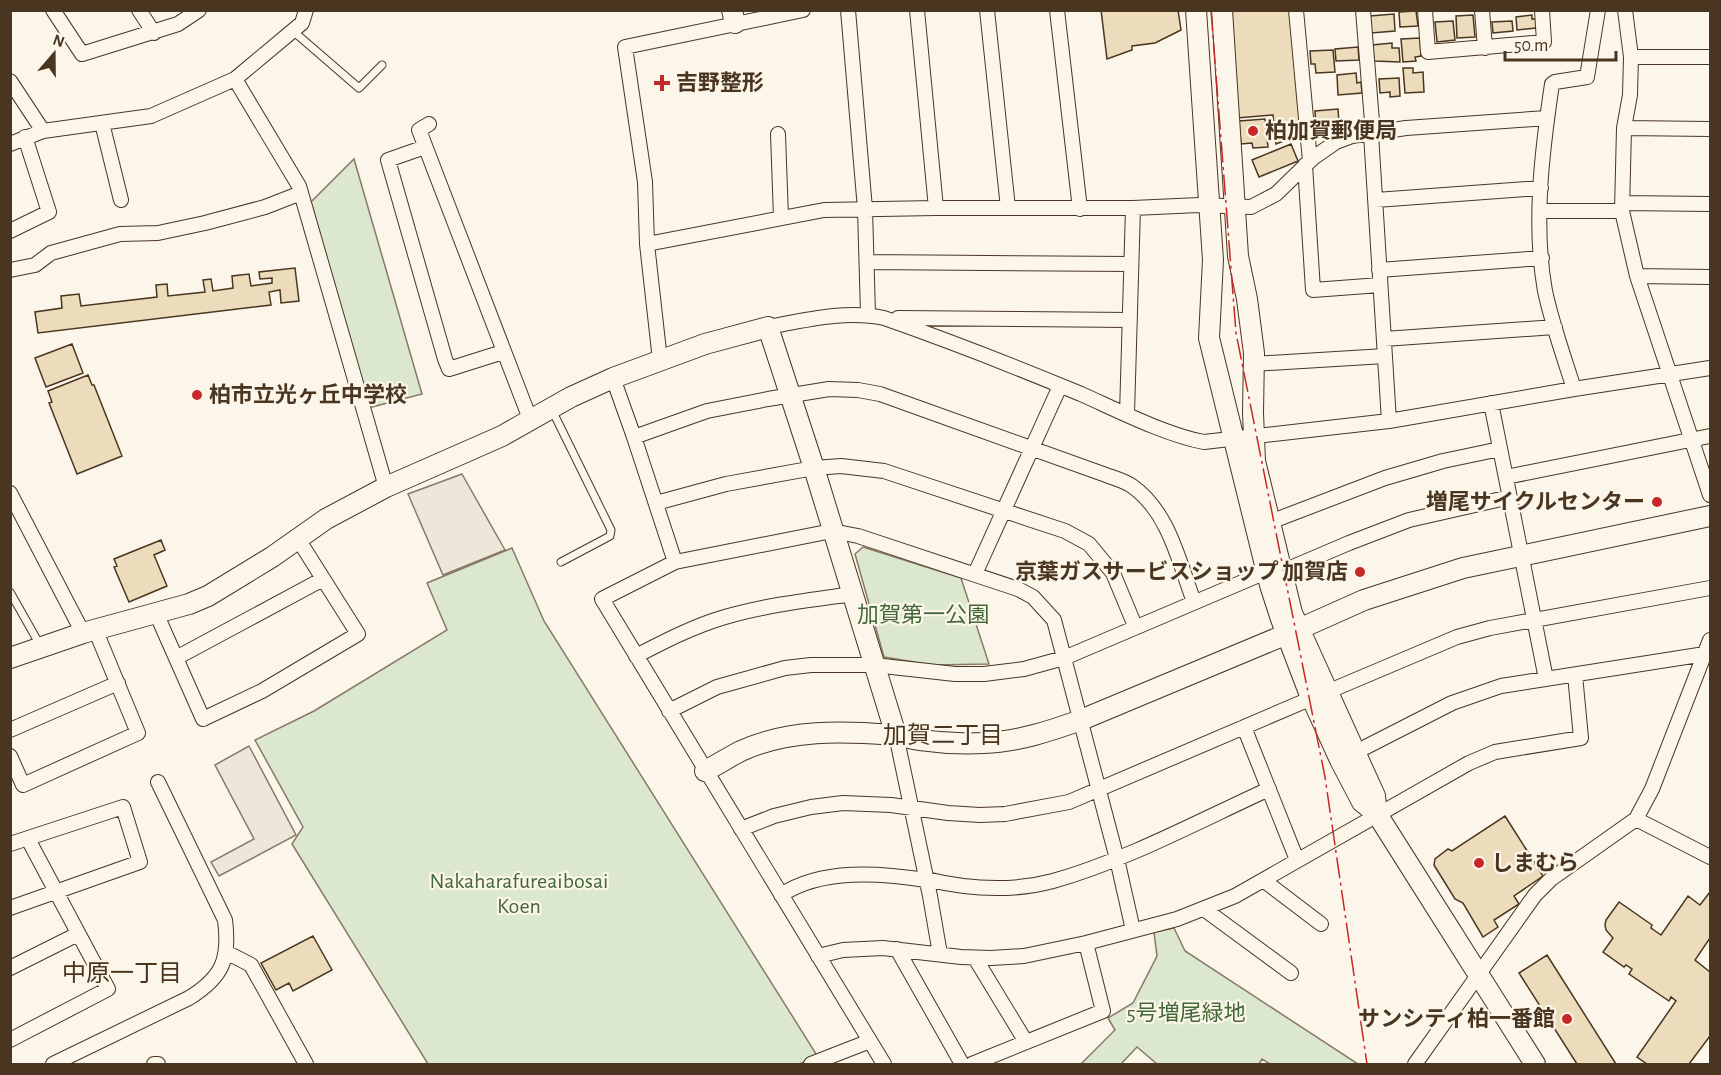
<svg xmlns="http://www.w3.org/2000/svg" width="1721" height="1075" font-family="'Alegreya Sans','Noto Sans JP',sans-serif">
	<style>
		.green { fill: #dce7d0; stroke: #887966; stroke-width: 1.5 }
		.parking { fill: #ede7d9; stroke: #887966; stroke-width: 1.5 }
		.building { fill: #ecdcbc; stroke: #4a3520; stroke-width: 1.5 }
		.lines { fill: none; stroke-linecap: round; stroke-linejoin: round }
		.lane-casing { stroke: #4a3520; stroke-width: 9 }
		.street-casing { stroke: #4a3520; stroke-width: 16 }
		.secondary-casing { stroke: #4a3520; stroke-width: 22 }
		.lane { stroke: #fbf6e9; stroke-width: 7 }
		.street { stroke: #fbf6e9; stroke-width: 14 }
		.secondary { stroke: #fbf6e9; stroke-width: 20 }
		.power { stroke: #c62828; stroke-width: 1.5; stroke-dasharray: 21 4.5 3 4.5; stroke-linecap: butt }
		.poi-dot { fill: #c62828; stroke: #fbf6e9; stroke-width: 2 }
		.labels { text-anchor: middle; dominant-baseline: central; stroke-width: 4.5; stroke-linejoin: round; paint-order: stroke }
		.poi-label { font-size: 22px; font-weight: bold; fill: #4a3520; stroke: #fbf6e9; text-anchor: start }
		.park-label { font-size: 22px; fill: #436837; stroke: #fbf6e9 }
		.neighbourhood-label { font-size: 24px; fill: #4a3520; stroke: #fbf6e9 }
	</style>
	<rect width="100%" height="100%" fill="#fbf6e9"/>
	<!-- green -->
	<path class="green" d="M354,159L422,394L368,408L311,202Z
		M863,547L961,578L989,664L932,665L884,657L855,554Z
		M512,548L544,621L818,1057L799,1064H428L292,844L303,827L255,740L314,711L447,630L427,583Z
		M1174,928L1185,951L1358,1064H1270L1262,1059L1259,1064H1157L1137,1047L1121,1064H1081L1115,1030L1108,1018L1133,1003L1157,956L1154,932Z"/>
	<!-- parking -->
	<path class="parking" d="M462,474L505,550L443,575L408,494Z
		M249,746L296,835L219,876L211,862L254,839L215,765Z"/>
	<!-- building -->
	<path class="building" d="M1101,10H1178L1181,30L1155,43L1132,46V50L1107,59Z
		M1229,10H1290L1303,134L1276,144L1273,115L1237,118Z
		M1416,11L1418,26L1400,27L1399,12Z
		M1394,14L1395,31L1371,33L1370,16Z
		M1473,15L1475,37L1457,38L1456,16Z
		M1532,15V19H1536V28L1517,30L1516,17Z
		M1453,21L1455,40L1437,42L1435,22Z
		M1512,21L1513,31L1493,33L1492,22Z
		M1420,38L1421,56L1415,57L1416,61L1403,62L1401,39Z
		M1392,43V48H1399L1400,62L1374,61L1372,45Z
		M1358,47L1359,60L1336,61L1335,49Z
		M1333,50L1335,72L1316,73L1315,64H1311L1310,51Z
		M1403,68H1413V73L1423,72L1424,92L1405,93Z
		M1356,73L1357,83L1361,82L1362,93L1338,95L1337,75Z
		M1399,78L1400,96L1390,97V92L1380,93L1379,79Z
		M1338,109L1339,123L1316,127L1315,111Z
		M1265,119L1268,147L1253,148L1252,143L1241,144L1239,121Z
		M1291,144L1298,161L1259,177L1252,160Z
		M295,268L299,301L281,303L280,290L269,292L271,305L38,333L35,312L62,308L61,296L79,294L81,306L157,297L156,285L167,284L168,296L205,292L203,280L211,279L213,291L233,288L232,276L249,274L251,286L272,283V278L260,279L259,272Z
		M72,344L83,373L46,387L35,358Z
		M88,375L92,385H94L122,456L77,474L49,403L52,402L48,391Z
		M161,540L165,550L154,555L167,586L129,602L114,567L117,566L114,559Z
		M1505,816L1543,876L1514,896L1519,904L1494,920L1498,927L1483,937L1463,903L1455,899L1434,865L1435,859L1448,849L1452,851Z
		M1710,892V938L1695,960L1710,972V1036L1689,1064H1647L1637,1057L1676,1001L1671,997L1669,1001L1629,974L1632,969L1626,965L1624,967L1603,952L1613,938L1606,930L1605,925L1606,920L1619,902L1652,925L1651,928L1661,935L1688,896L1700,905Z
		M313,936L332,970L293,991L289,983L276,990L261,963Z
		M1547,955L1616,1064H1577L1519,973Z"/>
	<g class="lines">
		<defs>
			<path id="lane" d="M293,31L359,88L382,65
				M552,410L611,530L610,536L561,562
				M10,592L40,645"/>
			<path id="street" d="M53,10L82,54L178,24L199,10
				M139,10L154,33
				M848,10L865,209L868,314
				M917,10L936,208
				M987,10L1008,208
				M1057,10L1080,209
				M1296,10L1310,161
				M1363,10L1373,134
				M1425,10L1428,52L1544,42L1542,10
				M1482,10L1485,48
				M1625,10L1631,57L1630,95L1624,128L1622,211L1637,276L1710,495
				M1631,57H1710
				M235,79L299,186L386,487
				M10,81L43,131
				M102,123L121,200
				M429,124L419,130L530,419
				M1624,128L1710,129
				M778,134L781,218
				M1371,134L1389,421
				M10,144L43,131L151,116L235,79L302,23L306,10
				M425,147L388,160L445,359L449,369L503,352
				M1305,165L1313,290L1380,285
				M1376,200L1541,188
				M1622,203L1710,204
				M1540,211H1622
				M10,231L49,212L25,137
				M647,244L824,210L936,208H1133L1199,205L1251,207L1276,194L1313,158L1336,142L1352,136L1406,128L1547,118
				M867,262L1131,264
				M10,270L35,265L51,253L120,234L158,233L205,223L265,207L301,193
				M1379,270L1542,258
				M1637,276L1710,277
				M898,318L1130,320
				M768,327C806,320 846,310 884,318C950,341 1016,367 1081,394C1117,410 1166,435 1204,442L1389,421L1574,389L1710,368
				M1384,339L1555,327
				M660,360L647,244L645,182L625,47L803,10
				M1253,364L1385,356
				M613,378L634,437
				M1574,389C1564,357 1552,324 1545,291C1533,224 1542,151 1552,84L1555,82L1587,77L1598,10
				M1491,403L1546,679
				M1127,414L1133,208
				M1506,477L1710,436
				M10,493L83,633
				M656,503L726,484L814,468L841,466L884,471L1065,531L1089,544L1113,573L1135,626
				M1270,522L1385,478L1443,461L1500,449
				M675,562L634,437L707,411L768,399L829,389L858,390L880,394L1106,475C1114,478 1125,481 1132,486C1169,512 1179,562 1194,602
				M1281,572L1349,543L1409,520L1510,497
				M975,574L1060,386
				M156,613L203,719L262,691L358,634L298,539
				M636,656C665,641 694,626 725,617C766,605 810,600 853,594
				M176,658L323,579
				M1327,692L1457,637L1490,628L1710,588
				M669,711L717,687L785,668L811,665H874L955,674H984L1024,669L1064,658L1266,572
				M1244,727L1297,860
				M10,730L118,683
				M896,735L930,896L940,954
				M1354,753L1452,703L1501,686L1705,654
				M10,756L23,785L138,733L95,629
				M1636,819L1710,857
				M741,829L774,816L811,807L843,803L891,805L948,813L980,815L1005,814L1069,802L1312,698
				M10,844L123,807L140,862L10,908
				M926,879C967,889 1012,892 1053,881C1125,861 1201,820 1269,789
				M1263,880L1321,924
				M781,895C822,868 880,873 926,880
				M1204,909L1291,973
				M897,949L962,1064
				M226,952L251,965L306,1064
				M818,956L843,950L883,948L961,957L991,958L1024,956L1086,943L1177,919L1235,896L1469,763L1495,752L1581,738L1575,675
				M975,958L1026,1042
				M10,968L78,934
				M10,1040L108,989L28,839
				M53,1064L189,998C223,977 230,959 225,920L158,782
				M154,1064H158
				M811,1064L870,1041
				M884,1064L602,599L675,562L832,531L858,536L1018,589L1033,597L1054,620L1117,859L1133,930
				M972,1064L1103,1011L1086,943
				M1415,1064L1535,895L1551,879L1636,819L1652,789L1710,640"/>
			<path id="secondary" d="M732,10L735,23
				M1196,10L1213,260L1209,338L1270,585L1281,619L1308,690L1340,760L1362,802L1377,814L1535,1064
				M1222,10L1238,256L1247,299L1254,353L1253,413L1255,461L1292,613L1375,796L1377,814
				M10,658L83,633L189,604L208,596L272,557L326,519L386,487L502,436L571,397L613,378L705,344L768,327L814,468L896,735
				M705,771C717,765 729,757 741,751C789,729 842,731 893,735C902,736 911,739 920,740C941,743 963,744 984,743C1017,742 1050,731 1081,720L1299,629L1364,600L1463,568L1710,516"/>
		</defs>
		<!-- lane casing -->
		<use href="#lane" class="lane-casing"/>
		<!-- street casing -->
		<use href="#street" class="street-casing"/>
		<!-- secondary casing -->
		<use href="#secondary" class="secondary-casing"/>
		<!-- lane -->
		<use href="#lane" class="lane"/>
		<!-- street -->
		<use href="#street" class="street"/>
		<!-- secondary -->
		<use href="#secondary" class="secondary"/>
		<!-- power -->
		<path class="power" d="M1211,10L1236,333L1325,777L1367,1064"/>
	</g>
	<!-- markers -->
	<g class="poi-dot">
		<path d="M659 74h6v6h6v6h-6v6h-6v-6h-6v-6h6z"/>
		<circle cx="1253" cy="131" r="6"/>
		<circle cx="197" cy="395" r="6"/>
		<circle cx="1657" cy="502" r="6"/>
		<circle cx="1360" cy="572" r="6"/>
		<circle cx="1479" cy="863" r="6"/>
		<circle cx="1567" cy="1019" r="6"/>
	</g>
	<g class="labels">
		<!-- poi labels -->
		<g class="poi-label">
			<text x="676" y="83">吉野整形</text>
			<text x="1265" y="131">柏加賀郵便局</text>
			<text x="209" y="395">柏市立光ヶ丘中学校</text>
			<text x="1645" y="502" text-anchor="end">増尾サイクルセンター</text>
			<text x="1348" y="572" text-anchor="end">京葉ガスサービスショップ 加賀店</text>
			<text x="1491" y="863">しまむら</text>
			<text x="1555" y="1019" text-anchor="end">サンシティ柏一番館</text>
		</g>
		<!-- park labels -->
		<g class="park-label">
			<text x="923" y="615">加賀第一公園</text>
			<text x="519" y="881">Nakaharafureaibosai<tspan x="519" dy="25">Koen</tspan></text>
			<text x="1186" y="1013">5号増尾緑地</text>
		</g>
		<!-- neighbourhood labels -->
		<g class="neighbourhood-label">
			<text x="943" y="736">加賀二丁目</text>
			<text x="122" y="974">中原一丁目</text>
		</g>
	</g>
	<!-- border -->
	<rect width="1721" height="1075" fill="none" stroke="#4a3520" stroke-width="24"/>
	<!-- north arrow -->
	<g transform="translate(54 54) rotate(20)" stroke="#fbf6e9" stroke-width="4.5" paint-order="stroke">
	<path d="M0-4.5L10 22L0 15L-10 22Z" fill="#4a3520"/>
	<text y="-9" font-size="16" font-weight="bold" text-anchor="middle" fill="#4a3520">N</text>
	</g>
	<!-- scale -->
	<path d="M1505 51v9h111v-9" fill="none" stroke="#4a3520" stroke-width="3"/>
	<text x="1514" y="51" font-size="18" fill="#4a3520" stroke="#fbf6e9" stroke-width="4.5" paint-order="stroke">50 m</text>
</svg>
